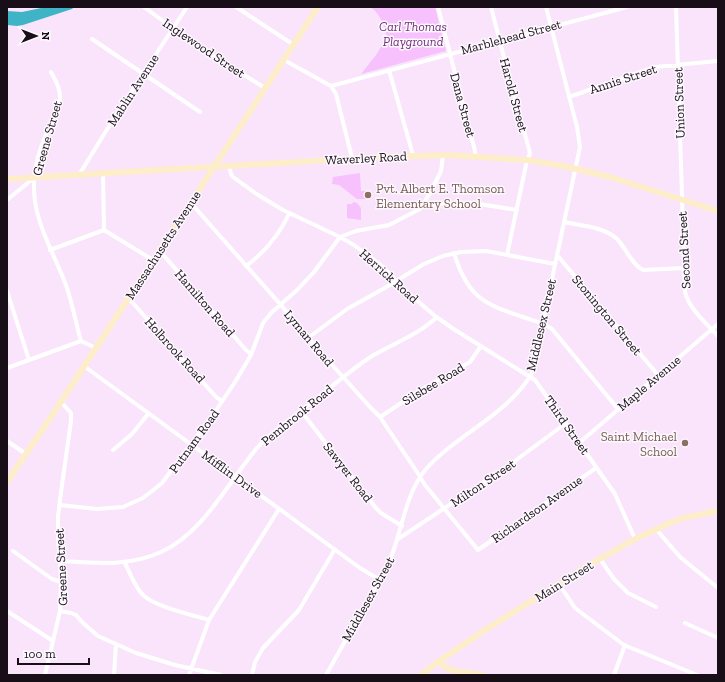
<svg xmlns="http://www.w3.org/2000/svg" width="725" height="682" font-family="'Zilla Slab',serif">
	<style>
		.green { fill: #f7c1fe }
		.water { fill: #3fb4c7 }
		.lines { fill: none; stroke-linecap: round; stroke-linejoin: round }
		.street { stroke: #fff; stroke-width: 4 }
		.secondary { stroke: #fdedc9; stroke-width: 6 }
		.education-dot { fill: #8d6e63; stroke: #fdf8fe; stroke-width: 1.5 }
		.labels { text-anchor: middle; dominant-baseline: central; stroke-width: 3; stroke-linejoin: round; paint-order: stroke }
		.park-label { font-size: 13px; font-style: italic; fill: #702f78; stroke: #fdf8fe }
		.street-label { font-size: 13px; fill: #170e18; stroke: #fdf8fe }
		.education-label { font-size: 13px; fill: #785e54; stroke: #fdf8fe; text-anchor: start }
	</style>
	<rect width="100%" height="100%" fill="#fae4fc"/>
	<!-- green -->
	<path class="green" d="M370,7H435L446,51L361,74L376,55L387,37C384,26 381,14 370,7Z
		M360,173L361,191H368L367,194L369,199H357L339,185L332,184L333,177Z
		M353,202L357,203L361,208V220L347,218V204H352Z"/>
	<!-- water -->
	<path class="water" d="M46,7H74L72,9L23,25L17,26L7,25V11L22,12Z"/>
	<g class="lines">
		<!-- street -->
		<path class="street" d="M144,7L193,43L265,88
			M236,7L294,45
			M438,7L475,151V156
			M491,7L508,73L529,149L530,154L527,160L507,255
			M676,7L685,292C689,309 707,324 718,336
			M92,39L200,112
			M284,60L331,86L627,7
			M389,70L413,155
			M51,72C56,81 61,90 60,100C58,111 51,122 47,132C40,148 34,167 34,185C33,222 55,254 67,288C73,306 76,324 81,341
			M331,86L336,94L352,158
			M569,97L655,67L718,61
			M229,166L231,174L233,177L258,195L283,210L340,237L354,245L382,266L406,291L435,316L452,328L535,380L615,494L635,539
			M103,173L104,230
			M79,175L114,118L187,7
			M7,200L35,177
			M191,203L280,304L317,348L370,407L380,417L417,472L425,485L478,550L596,468
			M423,205L473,203L517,210
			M564,222C581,226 603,226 617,239C626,248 632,265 643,270L684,268
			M50,250L104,230L153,260
			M159,250L246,350L251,354
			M454,253C467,296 483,304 523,317C534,321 542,322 552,329L618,409
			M557,255L658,375
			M246,266C265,252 279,235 289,214
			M7,291L29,360
			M128,299L133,303L216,397L222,401
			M308,338L347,309L383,289L424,264L443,256L461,252L486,251L555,264
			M81,341L96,348
			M84,366L360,568L380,580
			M7,368L81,341
			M61,402L71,413V421L61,492L58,517V538L61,577L60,611L71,613L76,615L82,622L98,636L136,653L175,665L221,675
			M301,411L376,508L381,513L402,526
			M380,417L424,388L470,362L481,346
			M7,441L26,454
			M579,443L718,324
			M113,450L132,434L148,414
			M60,505L97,509L123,507L143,498L162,483L215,412L235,382L251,355L263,323L271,313L297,290L314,272L340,237L356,231L389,225L420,209L430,193L441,171L443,155
			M656,529L680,557L718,588
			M398,539L511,464L566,423
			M13,551L52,579L61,582
			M600,559L614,579L628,593L656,607
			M59,561C94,563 129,567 161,552C203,533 228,483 256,449C271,432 290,420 307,406C329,389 349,371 372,356C394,343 418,335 437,317
			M125,563C130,573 135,587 143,595C153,606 193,615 209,620
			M559,584L575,608L624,645L697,675
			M7,611L53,641
			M685,623L718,638
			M45,675L60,611
			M114,675L116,644
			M189,675L209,620L279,509
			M252,675L255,662L263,648L299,610L335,549
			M326,675L388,565C402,534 404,495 426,469C456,435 510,413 532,373L580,147L577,127L546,7
			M614,675L625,645"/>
		<!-- secondary -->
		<path class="secondary" d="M7,179L380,157L449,155L527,160L568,167L610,177L718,211
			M7,482L51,417L318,7
			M439,661C447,674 468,671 482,675
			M421,675L439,661L488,628L587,566L635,539L672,522L683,518L718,511"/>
	</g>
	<!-- markers -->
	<g class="education-dot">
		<circle cx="368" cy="195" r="4"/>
		<circle cx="685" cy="443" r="4"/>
	</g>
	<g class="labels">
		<!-- park labels -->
		<g class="park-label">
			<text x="413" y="26">Carl Thomas<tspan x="413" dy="15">Playground</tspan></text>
		</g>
		<!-- street labels -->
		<g class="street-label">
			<text transform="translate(511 37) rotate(-15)">Marblehead Street</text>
			<text transform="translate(204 48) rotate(34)">Inglewood Street</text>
			<text transform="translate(623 79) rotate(-18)">Annis Street</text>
			<text transform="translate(133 90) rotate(-57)">Mablin Avenue</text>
			<text transform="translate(514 95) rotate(75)">Harold Street</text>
			<text transform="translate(679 103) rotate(-92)">Union Street</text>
			<text transform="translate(463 105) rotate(75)">Dana Street</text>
			<text transform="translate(47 138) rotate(-74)">Greene Street</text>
			<text transform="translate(366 158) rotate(-3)">Waverley Road</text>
			<text transform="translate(163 245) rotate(-57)">Massachusetts Avenue</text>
			<text transform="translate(684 250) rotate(-93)">Second Street</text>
			<text transform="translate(389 276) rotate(42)">Herrick Road</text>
			<text transform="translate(205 303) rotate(49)">Hamilton Road</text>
			<text transform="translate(607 315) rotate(50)">Stonington Street</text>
			<text transform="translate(541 325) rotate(-77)">Middlesex Street</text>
			<text transform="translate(309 338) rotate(50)">Lyman Road</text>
			<text transform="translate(175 350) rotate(48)">Holbrook Road</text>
			<text transform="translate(649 383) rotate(-40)">Maple Avenue</text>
			<text transform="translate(433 384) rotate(-31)">Silsbee Road</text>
			<text transform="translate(297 415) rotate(-39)">Pembrook Road</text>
			<text transform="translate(567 425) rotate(55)">Third Street</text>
			<text transform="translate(194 441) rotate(-54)">Putnam Road</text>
			<text transform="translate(348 472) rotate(52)">Sawyer Road</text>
			<text transform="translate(232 474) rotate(36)">Mifflin Drive</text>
			<text transform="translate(483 483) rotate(-34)">Milton Street</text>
			<text transform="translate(537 509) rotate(-35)">Richardson Avenue</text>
			<text transform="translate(61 567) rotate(-93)">Greene Street</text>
			<text transform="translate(564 581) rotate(-32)">Main Street</text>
			<text transform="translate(368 599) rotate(-61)">Middlesex Street</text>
		</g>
		<!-- education labels -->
		<g class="education-label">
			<text x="376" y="188">Pvt. Albert E. Thomson<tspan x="376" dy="15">Elementary School</tspan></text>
			<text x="677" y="436" text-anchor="end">Saint Michael<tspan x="677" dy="15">School</tspan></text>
		</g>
	</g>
	<!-- border -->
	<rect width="725" height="682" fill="none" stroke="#170e18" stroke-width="16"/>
	<!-- north arrow -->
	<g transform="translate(36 36) rotate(90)" stroke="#fdf8fe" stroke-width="3" paint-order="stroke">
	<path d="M0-3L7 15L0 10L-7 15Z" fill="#170e18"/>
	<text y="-6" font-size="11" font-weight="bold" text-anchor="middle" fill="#170e18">N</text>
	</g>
	<!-- scale -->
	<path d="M18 658v6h71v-6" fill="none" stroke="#170e18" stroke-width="2"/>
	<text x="24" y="658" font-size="12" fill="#170e18" stroke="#fdf8fe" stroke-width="3" paint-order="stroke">100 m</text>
</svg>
